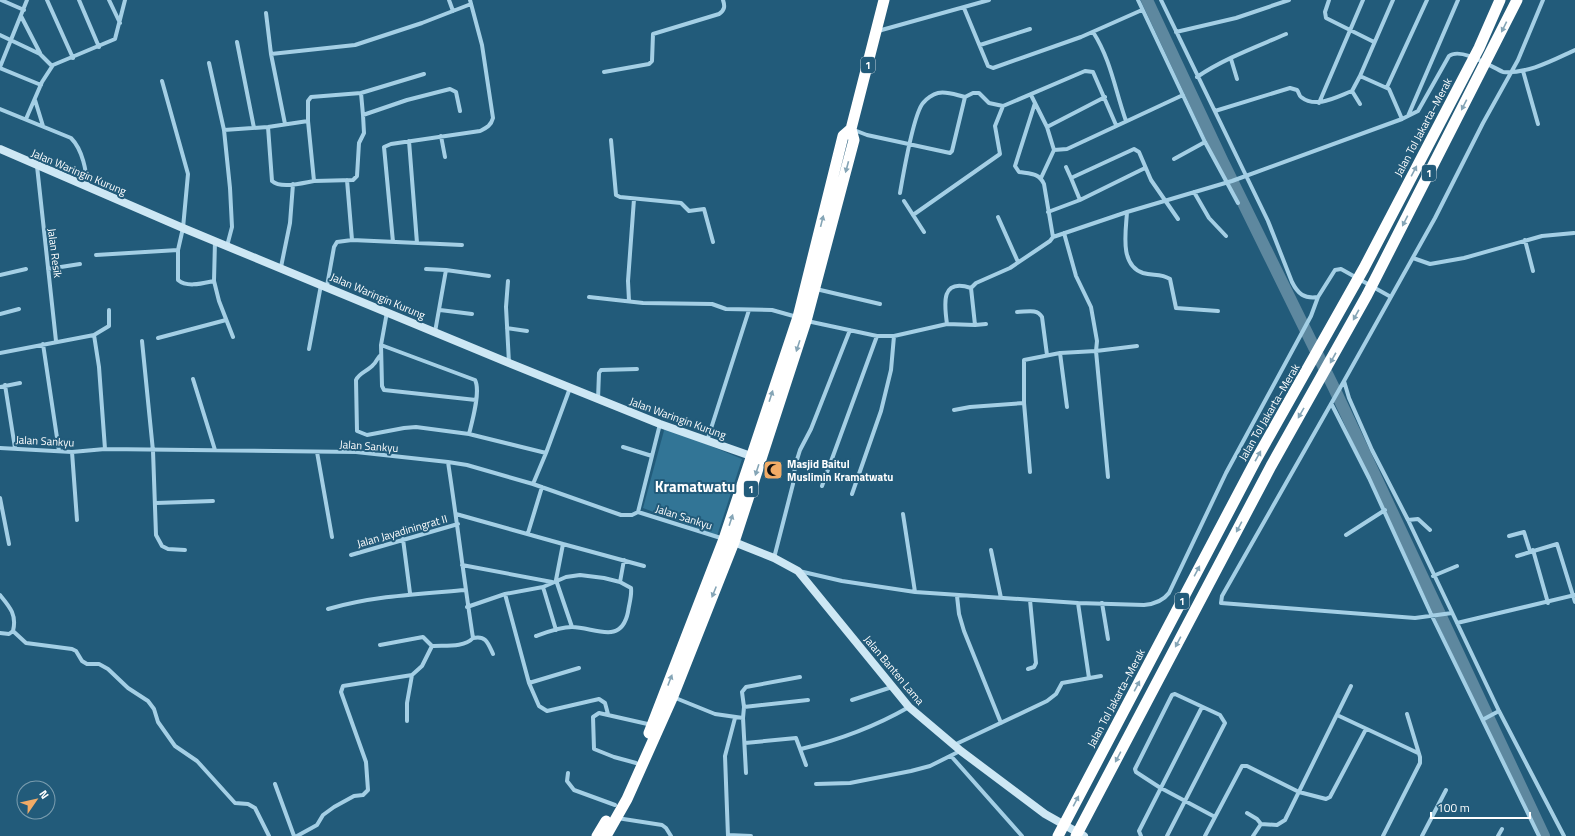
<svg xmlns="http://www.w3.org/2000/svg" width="1575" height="836" font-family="'Titillium Web',sans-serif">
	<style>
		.green { fill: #327596 }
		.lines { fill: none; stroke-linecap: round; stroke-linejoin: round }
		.river { stroke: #5e889f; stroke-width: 12 }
		.street { stroke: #a4cfe5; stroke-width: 4 }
		.secondary { stroke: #cde7f4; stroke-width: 8 }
		.highway { stroke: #fff; stroke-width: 11 }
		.oneway { fill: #85a5b6 }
		.labels { text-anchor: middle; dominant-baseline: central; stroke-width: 4; stroke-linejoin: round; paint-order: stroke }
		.shield { fill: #225b7a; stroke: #bdced7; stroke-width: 1 }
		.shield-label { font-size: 10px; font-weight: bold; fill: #fff }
		.street-label { font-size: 11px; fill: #fff; stroke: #225b7a }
		.poi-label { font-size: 11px; font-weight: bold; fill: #fff; stroke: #225b7a; text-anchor: start }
		.district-label { font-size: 15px; font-weight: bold; fill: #fff; stroke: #225b7a }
	</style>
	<rect width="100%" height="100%" fill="#225b7a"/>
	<!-- green -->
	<path class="green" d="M665,427L742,459L717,536L643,508Z"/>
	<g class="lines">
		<!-- river -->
		<path class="river" d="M1147,0L1223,162L1334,388L1544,836"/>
		<!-- street -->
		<path class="street" d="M1,0L24,10
			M47,0L73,58
			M79,0L99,47
			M109,0L120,23
			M449,0L453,11
			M1138,0L1205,142L1238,203
			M1329,0L1325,12L1326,18L1374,42
			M1543,0L1518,60L1483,123L1435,218L1344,381L1349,398L1372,450L1408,520L1499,711L1564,836
			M964,8L988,66L993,68L1081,37L1142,10
			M266,13L271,54L285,124
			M21,16L40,53
			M878,31L989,0
			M1093,32C1111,60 1115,90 1126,121
			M1176,32L1236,18L1289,0
			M0,35L40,54L52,66
			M237,42L254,128
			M980,45L1030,29
			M271,54L355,45L422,23L471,4
			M1231,59L1237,79
			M209,63L224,130
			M0,67L27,0
			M0,68L41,85
			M1523,71L1538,124
			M604,72L649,64L652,61L653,34L719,14C725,10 725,6 723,0
			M1197,77C1223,59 1256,47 1286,34
			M162,81L188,174L183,228L178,250V280C187,288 204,283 214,281
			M1387,87L1427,0
			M1352,91L1360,104
			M361,93L424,74
			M1031,95L1047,127L1105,97
			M35,100L43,126
			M1035,103L1015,166L1019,172C1031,174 1039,173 1044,184L1053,237L1127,212L1232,181L1402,119L1389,89L1360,76L1393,0
			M1319,103L1363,0
			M0,109L71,138C83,150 86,171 88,187
			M1215,111L1290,88L1297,90C1299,92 1299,96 1301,97C1316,109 1336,97 1352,91L1360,76
			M1408,116L1458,0
			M26,119L42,82L53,65L115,39L125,0
			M1402,119L1418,111L1449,56C1461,47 1490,66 1503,72C1528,74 1553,60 1575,50
			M308,121L314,181L353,180L357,176L359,143L364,133L363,115
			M268,127L272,181C281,189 302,183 314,181
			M1047,127L1054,150L1067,149L1183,95
			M854,130L867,135L950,153L952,151L965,97
			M441,136L445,157
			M611,140L616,195L620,197L681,203L689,211L704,209L713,242
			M409,141L417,243
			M1174,159L1205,142
			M37,166L56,341
			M1066,167L1071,178
			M1041,178L1054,150
			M347,180L352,240
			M1194,192L1209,218L1226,236
			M900,193C903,176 913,115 923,103C926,99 933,94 938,93C947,91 956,95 965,97L973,93H979L989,103L1003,106L1085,71L1093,72L1116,125
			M1080,200L1071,178L1134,149L1139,152L1151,180L1178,219
			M904,201L924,232
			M1048,212L1080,200L1145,168
			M1127,212C1126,231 1119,265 1143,273C1153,276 1161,273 1170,279L1176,308L1218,311
			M913,215L1000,154L995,126L1003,106
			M998,217L1018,262
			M1525,240L1533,271
			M215,241L214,281L219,301L233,337
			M393,242L384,147L391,144L480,131C486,128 491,126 493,118L482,45L470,0
			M227,246L232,227L230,188L224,130L268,127L308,121V101L311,97L361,93L363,115L407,100L450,89L456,92L460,111
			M96,255L178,250
			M1413,258L1430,264L1464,258L1542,236L1574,233
			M281,267L290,223L293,184
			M48,269L80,264
			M426,269L446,270
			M0,275L26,269
			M508,281L506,307L509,363
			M327,286L334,247L337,242L352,240L462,245
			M816,289L880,304
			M589,297L643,303L712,304L726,309L772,310L797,317
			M1318,297L1335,270L1341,269L1391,297
			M629,301L628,281L634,199
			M440,310L472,314
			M387,312L381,345L382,386L384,390L476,400
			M1017,312C1026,312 1037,308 1042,317L1047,355
			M0,314L19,309
			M807,321L877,336H894L947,324L975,325L971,288L976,283L1010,268L1050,241L1053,237
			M947,324C944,303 941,278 971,288
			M975,325L986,324
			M507,328L527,331
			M435,332L446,270L489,276
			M94,335L99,367L105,449
			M158,338L226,320
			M142,341L153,451L156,535L162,546L168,549L185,550
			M43,344L59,451
			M381,345L475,380C481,391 472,422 469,434
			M309,349L321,285
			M0,353L94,335L109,326V310
			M1060,353L1067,407
			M381,355C377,357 377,362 373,365C368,371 359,373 356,380L357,431L367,435L404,428L416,427L469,434L546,453L570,388
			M193,379L215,450
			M1344,381L1222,596L1221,603L1415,618L1452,613
			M5,385L15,448
			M0,387L20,383
			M598,399L599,373L601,370L637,369
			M1332,405L1369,478L1432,616L1539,836
			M954,410L970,407L1024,403
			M707,441L749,310
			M623,447L652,456
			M0,448L72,452L105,449L356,452L448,462L467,465L533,484L621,515H632L638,512L724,539
			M72,452L77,520
			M317,452L332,537
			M1030,472L1024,403V360L1060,353L1096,351L1097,341L1091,307L1076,276L1064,233
			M1108,477L1096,351L1137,346
			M533,484L546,453
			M822,486L877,336
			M852,494L881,411L891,370L894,336
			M0,498L9,544
			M156,503L213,501
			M638,512L660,424
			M456,514L563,544L556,580L572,627
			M903,514L915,592
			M1408,520L1418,519L1430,530
			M528,533L542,487
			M1346,535L1385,510
			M1509,536L1524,532L1530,551
			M403,539L410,593
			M563,544L644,566
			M991,550L1001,598
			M1533,550L1548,603
			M351,555L458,524
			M1517,556L1557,544L1575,602
			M774,558L793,484L795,466L800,450L811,429L850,330
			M462,565L552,582
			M799,571L842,581L915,592L1078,603L1144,605C1155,604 1163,601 1169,593L1226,473L1311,316L1318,297C1304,299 1298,294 1292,282L1268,221L1161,0
			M1433,576L1457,566
			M620,582L624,560
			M543,587L556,630
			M505,594L529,683L539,706L547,711L599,699L605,703L608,714
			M0,595C10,607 17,615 13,631L26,643L72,649L76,651L82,661L87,664H99L108,669L128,688L148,701L154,709L158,722L175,746L197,761L235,803L248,804L255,808L269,836
			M957,596L959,614L964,631L1001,723
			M1078,603L1089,678
			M1102,603L1108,639
			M467,607L505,594L543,587L566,577L580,575L604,578L620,582L631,588C632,596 629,604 628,612C621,646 594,627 572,627C560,627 547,632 536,636
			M328,609C373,596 418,594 465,590
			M1457,623L1575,595
			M0,633L9,634L13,631
			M473,638C486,635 488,643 493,654
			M380,645L423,637L432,646C444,645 464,648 473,638C464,580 457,521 448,462
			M1028,669L1034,667L1036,663L1030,600
			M529,683L579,668
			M673,697L715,714L743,718L744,707L808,700
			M852,700L892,687
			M744,707L742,692L746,687L800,677
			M1337,715L1418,753
			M743,718L746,773
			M1484,719L1499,711
			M407,721V703L412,675
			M745,743L796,738L806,765
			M954,745L1047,701L1056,694L1062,683L1101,676
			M801,749C839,740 876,726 909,707
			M951,756L1022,836
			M636,763L614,757L594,749L593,717L599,713L652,725
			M568,773L567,781L574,790L615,805
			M275,784L294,836
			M816,784L850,783L911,771L930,766L960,751
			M1247,813L1257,819L1261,824
			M617,818L662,825L666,828L671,836
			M728,835L751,836
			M297,836L317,825L323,815L334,807L354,796L363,795L368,790L366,762L341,692L343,686L412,675L422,666L432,646
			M728,836L725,756L735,718
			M1141,836L1139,831L1202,707
			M1167,836L1225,723L1220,715L1175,694L1172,695L1135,769L1136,772L1159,787L1215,817
			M1205,836L1242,766H1247L1299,792L1326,799L1330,797L1366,729
			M1253,836L1261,824L1277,825L1285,820L1351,686
			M1383,836L1420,763V757L1407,714
			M1422,836L1446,790
			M1498,836L1502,829"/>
		<!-- secondary -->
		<path class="secondary" d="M0,149L183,228L509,363L660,424L751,456
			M734,542L774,558L798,571L909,707L961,751L1045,814L1084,836"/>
		<!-- highway -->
		<path class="highway" d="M649,733L724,539L798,317L843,136L851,129
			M597,836L606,821
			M606,836L627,799L673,696L734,542L806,321L854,140L851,129L884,0
			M1058,836L1257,458L1364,268L1479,48L1500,0
			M1076,836L1271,466L1367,295L1517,0"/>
	</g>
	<!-- one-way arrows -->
	<defs><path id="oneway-solid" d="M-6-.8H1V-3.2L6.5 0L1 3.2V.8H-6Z"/></defs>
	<g class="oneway">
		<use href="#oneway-solid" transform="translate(1504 27) rotate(116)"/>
		<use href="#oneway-solid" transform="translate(1464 105) rotate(117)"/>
		<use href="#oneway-solid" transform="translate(847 167) rotate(105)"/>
		<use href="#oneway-solid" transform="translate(1414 171) rotate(-62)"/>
		<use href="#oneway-solid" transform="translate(822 221) rotate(-76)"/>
		<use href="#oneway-solid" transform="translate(1405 221) rotate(117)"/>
		<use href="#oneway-solid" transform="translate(1356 315) rotate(119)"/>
		<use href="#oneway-solid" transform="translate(798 346) rotate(108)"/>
		<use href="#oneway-solid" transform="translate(1333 358) rotate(119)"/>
		<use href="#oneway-solid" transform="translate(771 396) rotate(-72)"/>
		<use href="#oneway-solid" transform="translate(1301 413) rotate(120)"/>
		<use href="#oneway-solid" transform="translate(1258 456) rotate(-61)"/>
		<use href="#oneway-solid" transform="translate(757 470) rotate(108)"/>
		<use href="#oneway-solid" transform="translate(731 520) rotate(-72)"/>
		<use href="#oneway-solid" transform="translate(1239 527) rotate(118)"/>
		<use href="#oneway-solid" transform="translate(1197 571) rotate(-62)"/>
		<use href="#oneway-solid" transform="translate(714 592) rotate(112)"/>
		<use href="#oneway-solid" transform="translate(1178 642) rotate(118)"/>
		<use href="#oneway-solid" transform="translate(670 680) rotate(-69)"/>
		<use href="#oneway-solid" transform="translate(1137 686) rotate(-62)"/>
		<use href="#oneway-solid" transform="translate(1118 757) rotate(118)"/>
		<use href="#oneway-solid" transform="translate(1076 801) rotate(-62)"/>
	</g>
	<!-- icons -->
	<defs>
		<symbol id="mosque-square" viewBox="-11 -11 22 22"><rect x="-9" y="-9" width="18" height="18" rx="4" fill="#f1ab66" stroke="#225b7a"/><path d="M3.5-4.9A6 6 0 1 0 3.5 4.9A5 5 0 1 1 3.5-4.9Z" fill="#111"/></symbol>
	</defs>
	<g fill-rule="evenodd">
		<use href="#mosque-square" x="762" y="459" width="22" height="22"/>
	</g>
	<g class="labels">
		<!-- shield labels -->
		<g class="shield">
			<rect x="861" y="57" width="14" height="16" rx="3"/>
			<rect x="1422" y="165" width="14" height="16" rx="3"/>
			<rect x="744" y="481" width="14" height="16" rx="3"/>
			<rect x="1175" y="593" width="14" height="16" rx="3"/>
		</g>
		<g class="shield-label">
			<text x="868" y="65">1</text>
			<text x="1429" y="173">1</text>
			<text x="751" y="489">1</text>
			<text x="1182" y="601">1</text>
		</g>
		<!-- street labels -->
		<g class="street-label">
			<text transform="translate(1423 127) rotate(-62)">Jalan Tol Jakarta–Merak</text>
			<text transform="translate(79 172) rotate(23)">Jalan Waringin Kurung</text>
			<text transform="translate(55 253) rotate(83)">Jalan Resik</text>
			<text transform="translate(378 296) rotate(23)">Jalan Waringin Kurung</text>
			<text transform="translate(1269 412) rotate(-60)">Jalan Tol Jakarta–Merak</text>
			<text transform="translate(678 418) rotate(20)">Jalan Waringin Kurung</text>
			<text transform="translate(45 441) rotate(3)">Jalan Sankyu</text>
			<text transform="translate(369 446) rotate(4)">Jalan Sankyu</text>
			<text transform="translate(684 517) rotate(18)">Jalan Sankyu</text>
			<text transform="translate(402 531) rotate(-16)">Jalan Jayadiningrat II</text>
			<text transform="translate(894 670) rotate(50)">Jalan Banten Lama</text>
			<text transform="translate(1116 698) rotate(-62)">Jalan Tol Jakarta–Merak</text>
		</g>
		<!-- poi labels -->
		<g class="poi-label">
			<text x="787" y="464">Masjid Baitul<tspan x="787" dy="13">Muslimin Kramatwatu</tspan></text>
		</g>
		<!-- district labels -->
		<g class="district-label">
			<text x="695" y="486">Kramatwatu</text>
		</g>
	</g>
	<!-- north arrow -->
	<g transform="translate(36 800) rotate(56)"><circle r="19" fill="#225b7a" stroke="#7a9daf"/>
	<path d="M0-3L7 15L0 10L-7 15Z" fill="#f1ab66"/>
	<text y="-6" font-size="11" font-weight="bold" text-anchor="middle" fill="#ffffff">N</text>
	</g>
	<!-- scale -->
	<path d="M1431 812v6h99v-6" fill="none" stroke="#ffffff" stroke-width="2"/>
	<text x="1437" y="812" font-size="12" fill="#ffffff" stroke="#225b7a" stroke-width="3" paint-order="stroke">100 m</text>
</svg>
